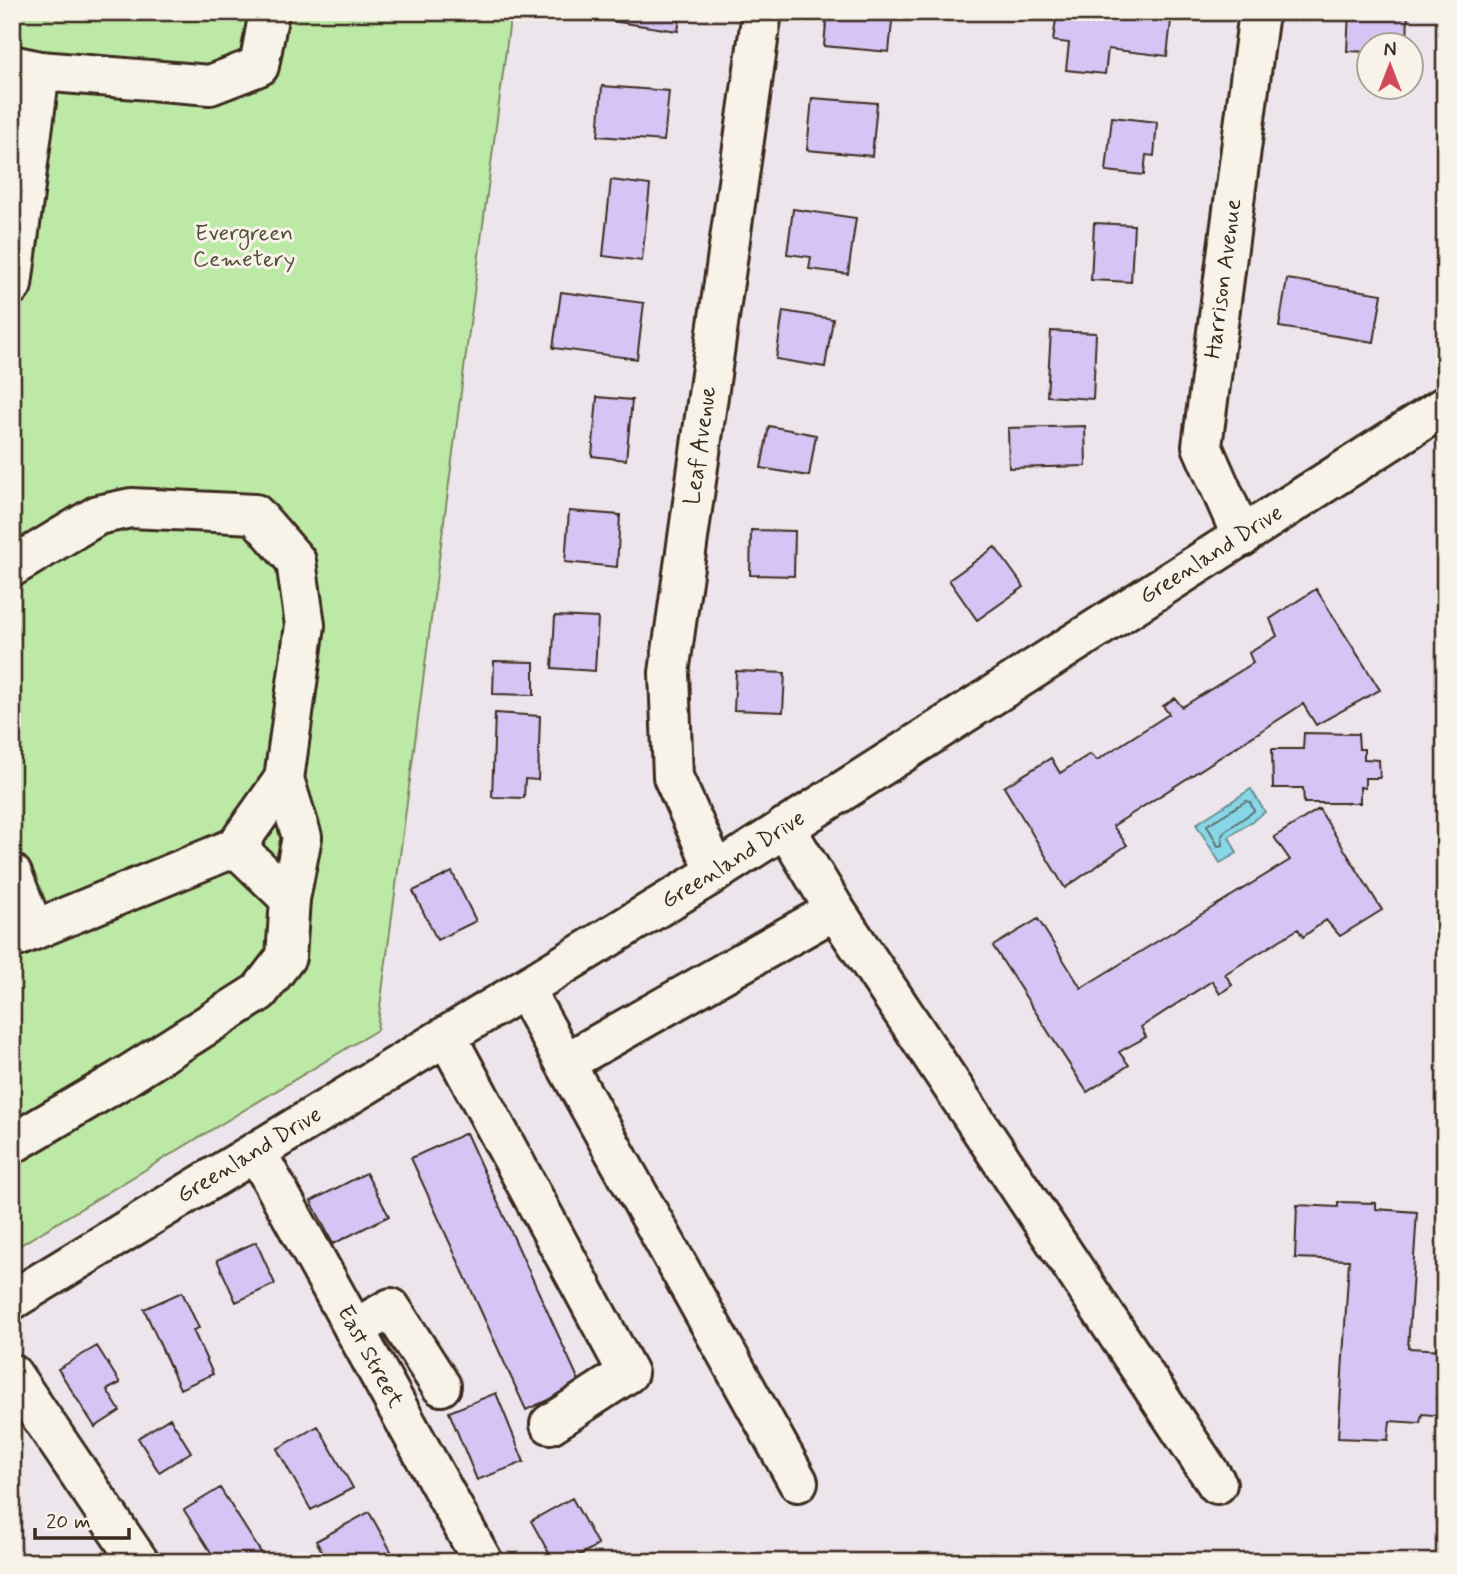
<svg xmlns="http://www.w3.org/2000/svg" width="1457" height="1574" font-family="Mynerve,sans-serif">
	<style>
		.green { fill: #bde9a6; stroke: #7c8a62; stroke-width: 2 }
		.water { fill: #88d7e6; stroke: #699296; stroke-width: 2 }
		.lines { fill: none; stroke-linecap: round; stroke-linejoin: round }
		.shore { stroke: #5a6f6e; stroke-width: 2 }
		.building { fill: #d6c4f5; stroke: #3b2a1e; stroke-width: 2 }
		.minor-casing { stroke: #3b2a1e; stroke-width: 44 }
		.minor { stroke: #f7f3e8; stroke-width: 38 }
		.labels { text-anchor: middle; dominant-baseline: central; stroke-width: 6; stroke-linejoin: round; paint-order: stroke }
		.park-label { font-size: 23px; fill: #555039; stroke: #f7f3e8 }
		.street-label { font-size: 23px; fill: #3b2a1e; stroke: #f7f3e8 }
	</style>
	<rect width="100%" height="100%" fill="#ede5ec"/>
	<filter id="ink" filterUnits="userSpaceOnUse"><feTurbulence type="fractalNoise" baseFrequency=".0143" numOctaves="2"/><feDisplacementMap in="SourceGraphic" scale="14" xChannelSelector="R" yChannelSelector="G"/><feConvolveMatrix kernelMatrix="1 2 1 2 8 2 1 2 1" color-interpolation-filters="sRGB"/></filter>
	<g filter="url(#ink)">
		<!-- green -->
		<path class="green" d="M12,12H511L377,1030L12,1250Z"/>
		<!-- water -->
		<path class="water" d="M1251,789L1265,812L1229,837L1237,853L1220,863L1196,824Z"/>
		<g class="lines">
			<!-- shore -->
			<path class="shore" d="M1246,801L1250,802L1254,811L1225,831L1222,836L1223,845L1218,846L1207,825Z"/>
		</g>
		<!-- building -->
		<path class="building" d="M605,12H681L678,31L604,20Z
			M827,12H893L889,52L824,46Z
			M1057,12H1172L1167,56L1108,49L1105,74L1066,70L1069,43L1053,41Z
			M1349,12H1408L1407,46H1370V52L1347,51Z
			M602,86L669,91L664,141L598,136Z
			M812,98L877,103L872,156L807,150Z
			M1112,117L1157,122L1154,156L1146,155L1144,175L1106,171Z
			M611,180L650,185L642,261L603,256Z
			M793,209L856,218L848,274L809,269L811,257L787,254Z
			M1094,223L1134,225L1131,282L1091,280Z
			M1287,279L1382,294L1374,342L1279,327Z
			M561,292L644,303L637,359L553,348Z
			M783,311L833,319L825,367L776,359Z
			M1051,331L1096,333L1093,399L1047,396Z
			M597,397L632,400L626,460L592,456Z
			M769,426L816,435L809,476L761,468Z
			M1085,426L1086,466L1009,468L1008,428Z
			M569,511L620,515L617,567L565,562Z
			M751,530L795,531L794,576L750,575Z
			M995,547L1024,587L977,620L949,580Z
			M1316,589L1380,690L1316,725L1303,704L1113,826L1127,845L1065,888L1004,787L1051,758L1060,773L1090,754L1097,760L1169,714L1163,706L1175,698L1182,707L1253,663L1249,653L1277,636L1270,619Z
			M555,616L598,618L595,671L552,668Z
			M494,661L534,662V695L493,694Z
			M736,671L785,673L783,712L734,710Z
			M495,713L540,716L538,780L525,779L524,798L492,797Z
			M1304,733L1358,734L1359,749H1364V759L1379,760L1380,778H1365V788L1360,787V803H1304L1303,788H1273L1272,749H1303Z
			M1319,809L1382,910L1340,936L1326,920L1303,937L1298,929L1225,974L1232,985L1220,994L1212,981L1141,1027L1146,1037L1119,1052L1129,1065L1087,1092L993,946L1038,919L1081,988L1290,860L1274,837Z
			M452,872L476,921L437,940L413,891Z
			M466,1133L581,1385L526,1410L411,1158Z
			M366,1173L389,1216L333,1244L311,1201Z
			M1338,1202L1376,1203V1209L1417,1212L1408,1348L1445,1350V1416L1422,1414L1420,1423L1390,1421L1388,1440L1338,1438L1349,1260L1295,1258L1297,1205L1338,1207Z
			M256,1242L275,1284L236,1302L217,1260Z
			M182,1292L199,1328L193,1330L213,1374L180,1389L144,1309Z
			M97,1346L120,1383L107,1390L120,1411L95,1427L58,1369Z
			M496,1393L524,1462L477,1480L449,1412Z
			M170,1418L191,1452L159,1472L138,1438Z
			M318,1426L353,1488L311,1510L277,1449Z
			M220,1488L267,1562H217L184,1510Z
			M572,1498L598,1545L567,1562H554L531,1521Z
			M369,1512L391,1551L372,1562H328L316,1541Z"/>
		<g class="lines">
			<defs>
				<g id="minor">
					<path d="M12,65L40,71L210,85L259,66L269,12"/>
					<path d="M12,285L40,71"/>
					<path id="s1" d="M1242,537L1202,446L1259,12"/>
					<path d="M12,567L98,515L131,508L255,514L296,561L305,625L284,779L302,837L290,899L286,957L259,992L119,1081L12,1144"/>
					<path d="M785,827L835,910L1217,1484"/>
					<path d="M236,847L290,899"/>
					<path id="s2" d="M716,872L673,777L669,673L762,12"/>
					<path d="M12,874L34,930"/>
					<path d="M12,939L236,847L284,779"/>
					<path d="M524,989L798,1482"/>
					<path d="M447,1037L628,1373L550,1424"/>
					<path d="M565,1063L835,910"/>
					<path id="s3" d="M257,1153L483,1562"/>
					<path id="s4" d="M12,1300L716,872L1445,406"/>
					<path d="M354,1329L391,1308L441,1386"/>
					<path d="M12,1374L139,1562"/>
				</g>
			</defs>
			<!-- minor casing -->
			<use href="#minor" class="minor-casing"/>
			<!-- minor -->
			<use href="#minor" class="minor"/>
		</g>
	</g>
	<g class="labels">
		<!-- park labels -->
		<g class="park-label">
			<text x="244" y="234">Evergreen<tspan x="244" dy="26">Cemetery</tspan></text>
		</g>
		<!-- street labels -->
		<g class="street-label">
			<text stroke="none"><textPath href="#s1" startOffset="268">Harrison Avenue</textPath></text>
			<text stroke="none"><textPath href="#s2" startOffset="438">Leaf Avenue</textPath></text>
			<text stroke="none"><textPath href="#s4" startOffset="1412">Greenland Drive</textPath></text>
			<text stroke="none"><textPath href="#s4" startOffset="845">Greenland Drive</textPath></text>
			<text stroke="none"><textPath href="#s4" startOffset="278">Greenland Drive</textPath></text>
			<text stroke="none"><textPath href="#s3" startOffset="233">East Street</textPath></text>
		</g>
	</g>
	<!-- margin -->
	<rect width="1457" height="1574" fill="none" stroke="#f7f3e8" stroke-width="42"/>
	<rect x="21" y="21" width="1415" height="1532" fill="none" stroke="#3b2a1e" stroke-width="2.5" filter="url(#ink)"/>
	<!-- north arrow -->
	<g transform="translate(1390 66)"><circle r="33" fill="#f7f3e8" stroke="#aca397" stroke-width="2"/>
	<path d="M0-5L12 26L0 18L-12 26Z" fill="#d1495b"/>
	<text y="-10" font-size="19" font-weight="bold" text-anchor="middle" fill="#3b2a1e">N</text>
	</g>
	<!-- scale -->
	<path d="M35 1528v10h94v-10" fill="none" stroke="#3b2a1e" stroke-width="3.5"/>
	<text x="46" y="1528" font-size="21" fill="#3b2a1e" stroke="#f7f3e8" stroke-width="5" paint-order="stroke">20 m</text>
</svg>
